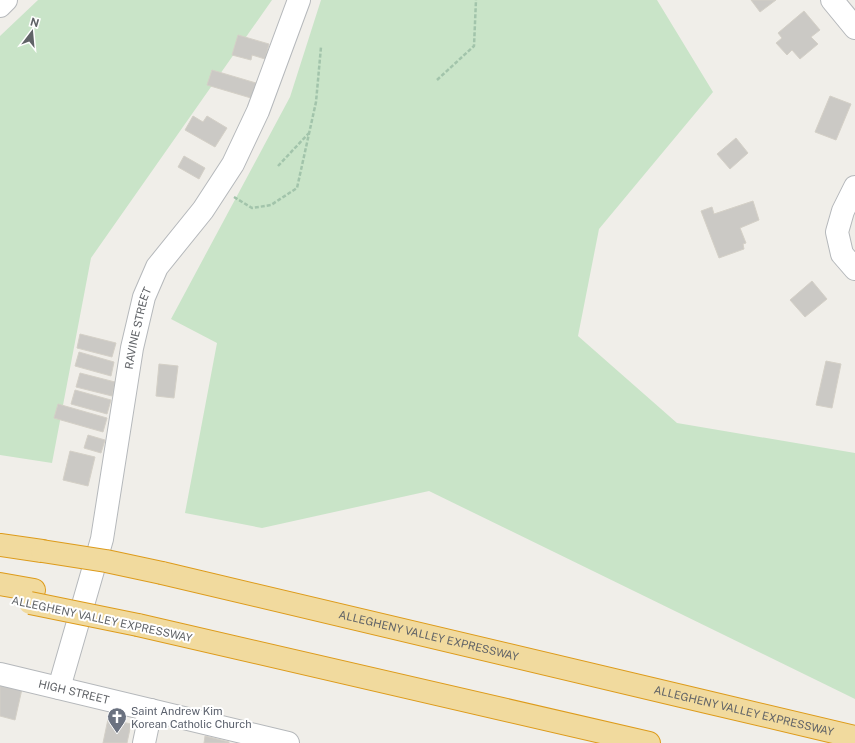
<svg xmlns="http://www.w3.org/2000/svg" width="855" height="743" font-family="'Public Sans',sans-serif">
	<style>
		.green { fill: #c9e4c8 }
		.building { fill: #cbc9c5; stroke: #d4d0c7 }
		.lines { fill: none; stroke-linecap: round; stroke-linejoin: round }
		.minor-casing { stroke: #b5b8bb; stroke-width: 24 }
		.highway-casing { stroke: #dd9b1b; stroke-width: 24 }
		.path { stroke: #a2c4ab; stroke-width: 2.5; stroke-dasharray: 4 2; stroke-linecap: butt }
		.minor { stroke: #fff; stroke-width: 22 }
		.highway { stroke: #f1da9e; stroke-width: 22 }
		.highway-bridge-casing { stroke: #dd9b1b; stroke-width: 24; stroke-linecap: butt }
		.highway-bridge { stroke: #f1da9e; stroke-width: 22 }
		.labels { text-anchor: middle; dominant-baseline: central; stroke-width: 4; stroke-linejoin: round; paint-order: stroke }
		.street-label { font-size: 11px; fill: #606367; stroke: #fff }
		.worship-label { font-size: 11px; fill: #5b616d; stroke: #fff; text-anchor: start }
	</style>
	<rect width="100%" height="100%" fill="#f0eee9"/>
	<!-- green -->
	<path class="green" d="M38,0H272L91,258L52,463L0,455V36Z
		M321,0H657L713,92L599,229L578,336L677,423L855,453V699L429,491L262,528L185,513L217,343L171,319L290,97Z"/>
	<!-- building -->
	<path class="building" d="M751,0H776L760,12Z
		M804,11L820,30L811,37L818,44L800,59L792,50L787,55L776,43L782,38L778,33Z
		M238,35L269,44L265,59L252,55L251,60L232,55Z
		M212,70L256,83L251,98L207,85Z
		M830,96L851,104L836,140L815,132Z
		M193,116L203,122L207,116L227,128L215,147L185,130Z
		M736,138L748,153L730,169L717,154Z
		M184,156L205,168L199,179L178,167Z
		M753,201L759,220L740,228L746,243L743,244L744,249L719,258L701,211L712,207L714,214Z
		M812,281L827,299L805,317L790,300Z
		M80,334L116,343L112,357L77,348Z
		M79,352L114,362L111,376L75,366Z
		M826,361L841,364L832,408L816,405Z
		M159,364L178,366L174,398L156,396Z
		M80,373L115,382L112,396L76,387Z
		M75,390L111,400L107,414L71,404Z
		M58,404L107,418L103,432L54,418Z
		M88,435L105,440L101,453L84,448Z
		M70,451L95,457L88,486L63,480Z
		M0,684L22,689L15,720L0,716Z
		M108,719L131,724L127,743H103Z
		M205,736L229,742V743H204Z"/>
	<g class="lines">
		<defs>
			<g id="minor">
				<path d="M832,0L855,28"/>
				<path d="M0,6L6,0"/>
				<path d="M855,187L843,211L837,232L842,254L855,269"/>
				<path id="s1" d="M0,674L288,743"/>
				<path id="s2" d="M59,688L102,539L132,348L144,297L157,267L203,210L233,164L258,111L299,0"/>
				<path d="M144,743L151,710"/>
			</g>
			<g id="highway">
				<path d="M0,545L42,551"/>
				<path id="s3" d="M162,573C394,626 624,683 855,737"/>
				<path d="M0,584L34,590"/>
				<path d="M138,625L649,743"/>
			</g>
		</defs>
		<!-- minor casing -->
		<use href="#minor" class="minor-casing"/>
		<!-- highway casing -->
		<use href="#highway" class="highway-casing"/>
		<!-- path -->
		<path class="path" d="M437,80L474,46L476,0
			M278,166L309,133
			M234,197L252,208L271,205L297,188L316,102L321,47"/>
		<!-- minor -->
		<use href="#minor" class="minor"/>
		<!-- highway -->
		<use href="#highway" class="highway"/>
		<defs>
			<path id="highway-bridge" d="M42,551L106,561L162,573
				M30,603L138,625"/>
		</defs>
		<!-- highway-bridge casing -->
		<use href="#highway-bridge" class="highway-bridge-casing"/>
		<!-- highway-bridge -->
		<use href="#highway-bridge" class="highway-bridge"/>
	</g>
	<!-- icons -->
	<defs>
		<symbol id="church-pin" viewBox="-11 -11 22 30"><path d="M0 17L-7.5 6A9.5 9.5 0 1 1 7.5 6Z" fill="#6b7280" stroke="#fff"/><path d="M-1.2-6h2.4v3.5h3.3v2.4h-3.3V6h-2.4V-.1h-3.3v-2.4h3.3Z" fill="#fff"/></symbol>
	</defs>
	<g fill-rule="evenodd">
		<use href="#church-pin" x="106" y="706" width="22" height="30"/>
	</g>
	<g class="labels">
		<!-- street labels -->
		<g class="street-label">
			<text stroke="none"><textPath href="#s2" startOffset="369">RAVINE STREET</textPath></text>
			<text transform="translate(102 619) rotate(12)">ALLEGHENY VALLEY EXPRESSWAY</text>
			<text stroke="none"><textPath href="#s3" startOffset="274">ALLEGHENY VALLEY EXPRESSWAY</textPath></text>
			<text stroke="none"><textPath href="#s1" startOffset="76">HIGH STREET</textPath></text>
			<text stroke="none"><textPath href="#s3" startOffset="598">ALLEGHENY VALLEY EXPRESSWAY</textPath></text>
		</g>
		<!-- worship labels -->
		<g class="worship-label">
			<text x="131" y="711">Saint Andrew Kim<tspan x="131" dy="13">Korean Catholic Church</tspan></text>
		</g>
	</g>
	<!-- north arrow -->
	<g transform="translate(32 32) rotate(16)" stroke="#ffffff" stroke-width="3" paint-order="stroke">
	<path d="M0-3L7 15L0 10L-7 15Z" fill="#606367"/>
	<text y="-6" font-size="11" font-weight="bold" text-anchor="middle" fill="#606367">N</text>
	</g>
</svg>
